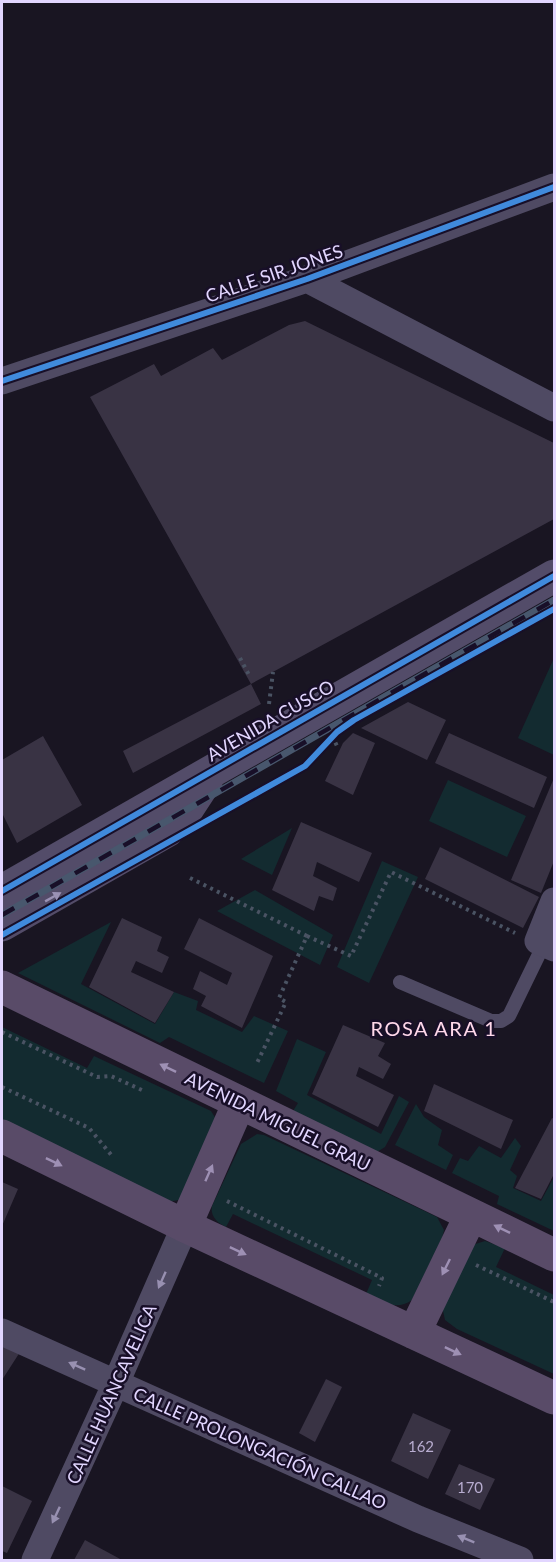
<svg xmlns="http://www.w3.org/2000/svg" width="556" height="1562" font-family="Lato,sans-serif">
	<style>
		.green { fill: #132b30 }
		.building { fill: #393344 }
		.lines { fill: none; stroke-linecap: round; stroke-linejoin: round }
		.path { stroke: #4a5363; stroke-width: 4; stroke-dasharray: 3 4.5; stroke-linecap: butt }
		.service { stroke: #4f4a63; stroke-width: 14 }
		.minor { stroke: #4f4a63; stroke-width: 27 }
		.secondary { stroke: #534c69; stroke-width: 33 }
		.primary { stroke: #594b68; stroke-width: 33 }
		.rail-casing { stroke: #48576d; stroke-width: 7 }
		.rail { stroke: #180f28; stroke-width: 4.5; stroke-dasharray: 14; stroke-linecap: butt }
		.cycleway-casing { stroke: #180f28; stroke-width: 10 }
		.cycleway { stroke: #408adc; stroke-width: 6 }
		.oneway { fill: #9a91b4 }
		.oneway2 { fill: #9e90b4 }
		.oneway3 { fill: #9890b1 }
		.labels { text-anchor: middle; dominant-baseline: central; stroke-width: 5; stroke-linejoin: round; paint-order: stroke }
		.number-label { font-size: 15px; fill: #b8add0 }
		.street-label { font-size: 18px; fill: #e2d6ff; stroke: #180f28 }
		.neighbourhood-label { font-size: 20px; letter-spacing: 1.5px; fill: #ffd8ea; stroke: #180f28 }
	</style>
	<rect width="100%" height="100%" fill="#191522"/>
	<!-- green -->
	<path class="green" d="M554,658V755L518,738Z
		M448,780L526,816L507,857L429,821Z
		M292,828L272,875L241,859Z
		M382,861L418,877L369,983L337,967Z
		M255,890L333,935L320,965L217,911Z
		M111,922L81,984L155,1024L174,992L198,1001L196,1010L242,1032L254,1016L288,1031L264,1083L169,1037L160,1043L18,973Z
		M2,1027L87,1068L94,1056L211,1111L216,1119L184,1199L168,1202L2,1121Z
		M297,1039L326,1052L307,1095L381,1134L399,1096L409,1102L385,1147L377,1152L293,1111L298,1103L276,1091Z
		M416,1104L424,1117L442,1130L438,1145L453,1155L446,1170L395,1145Z
		M257,1134L264,1135L437,1217L444,1230L442,1238L412,1300C395,1312 383,1301 366,1294L372,1280L233,1214L226,1227C217,1223 210,1216 212,1206L241,1144Z
		M515,1138L521,1146L510,1170L517,1176L513,1188L541,1201L554,1177V1231L497,1204L499,1196L452,1173L460,1158L468,1161L479,1146L501,1158Z
		M485,1241L505,1248L496,1267L554,1295V1374L457,1329L445,1320L442,1306L469,1246Z"/>
	<!-- building -->
	<path class="building" d="M305,321L554,443V519L251,684L261,704L133,773L123,751L251,684L90,397L154,364L161,376L213,348L222,360L289,325Z
		M408,702L446,720L427,760L361,728Z
		M353,733L375,743L353,795L325,781L343,743Z
		M449,733L547,777L534,808L435,763Z
		M43,736L82,805L17,843L2,813V760Z
		M554,778V861L541,893L511,880Z
		M301,822L372,853L359,882L317,862L313,876L337,888L333,901L319,896L314,911L272,890Z
		M440,847L539,897L523,928L425,879Z
		M122,918L162,937L157,951L169,957L162,973L136,961L131,972L174,992L155,1023L89,987Z
		M199,918L273,956L242,1028L201,1006L206,996L193,989L200,971L227,985L232,973L184,949Z
		M343,1025L385,1043L378,1056L391,1064L383,1079L359,1067L356,1076L394,1095L378,1127L312,1094Z
		M434,1084L513,1120L501,1149L424,1111Z
		M552,1118L554,1119V1174L541,1199L515,1188Z
		M2,1182L18,1189L2,1226Z
		M2,1344L20,1352L2,1380Z
		M326,1379L342,1387L315,1442L299,1433Z
		M413,1413L451,1430L428,1479L391,1461Z
		M459,1464L495,1479L480,1510L445,1494Z
		M2,1486L32,1501L7,1553L2,1551Z
		M85,1540L122,1560H74Z"/>
	<g class="lines">
		<!-- path -->
		<path class="path" d="M240,658L249,675
			M269,704L273,672
			M332,736L337,746
			M190,878L307,936L279,998L286,1002L257,1063
			M307,936L351,956L391,872L515,933
			M2,1032L97,1077L111,1076L144,1091
			M2,1087L89,1128L113,1157
			M227,1201L382,1278L379,1286
			M476,1265L554,1302"/>
		<!-- service -->
		<path class="service" d="M400,982L491,1021H501L509,1016L544,944"/>
		<!-- minor -->
		<path class="minor" d="M307,279L554,408
			M2,381L307,279L554,187
			M554,901L538,941L554,948
			M2,1332L418,1519L520,1560
			M35,1560L116,1383L185,1226"/>
		<!-- secondary -->
		<path class="secondary" d="M2,891L554,576
			M2,925L167,831L188,808L207,779"/>
		<!-- primary -->
		<path class="primary" d="M2,987L554,1255
			M2,1136L185,1226L554,1398
			M185,1226L239,1103
			M414,1333L471,1215"/>
		<defs>
			<path id="rail" d="M2,915L554,600"/>
		</defs>
		<!-- rail casing -->
		<use href="#rail" class="rail-casing"/>
		<!-- rail -->
		<use href="#rail" class="rail"/>
		<defs>
			<path id="cycleway" d="M2,381L307,279L554,187
				M2,891L554,576
				M2,935L305,766L337,732L354,720L554,609"/>
		</defs>
		<!-- cycleway casing -->
		<use href="#cycleway" class="cycleway-casing"/>
		<!-- cycleway -->
		<use href="#cycleway" class="cycleway"/>
	</g>
	<!-- one-way arrows -->
	<defs><path id="oneway-solid" d="M-6-.8H1V-3.2L6.5 0L1 3.2V.8H-6Z" transform="scale(1.5)"/></defs>
	<use class="oneway" href="#oneway-solid" transform="translate(53 897) rotate(-29)"/>
	<g class="oneway2">
		<use href="#oneway-solid" transform="translate(168 1068) rotate(-154)"/>
		<use href="#oneway-solid" transform="translate(54 1162) rotate(26)"/>
		<use href="#oneway-solid" transform="translate(209 1173) rotate(-66)"/>
		<use href="#oneway-solid" transform="translate(502 1229) rotate(-154)"/>
		<use href="#oneway-solid" transform="translate(238 1251) rotate(25)"/>
		<use href="#oneway-solid" transform="translate(446 1267) rotate(116)"/>
		<use href="#oneway-solid" transform="translate(453 1351) rotate(25)"/>
	</g>
	<g class="oneway3">
		<use href="#oneway-solid" transform="translate(162 1280) rotate(114)"/>
		<use href="#oneway-solid" transform="translate(77 1366) rotate(-156)"/>
		<use href="#oneway-solid" transform="translate(56 1515) rotate(115)"/>
		<use href="#oneway-solid" transform="translate(466 1539) rotate(-158)"/>
	</g>
	<g class="labels">
		<!-- number labels -->
		<g class="number-label">
			<text x="421" y="1446">162</text>
			<text x="470" y="1487">170</text>
		</g>
		<!-- street labels -->
		<g class="street-label">
			<text transform="translate(274 273) rotate(-19)">CALLE SIR JONES</text>
			<text transform="translate(270 720) rotate(-30)">AVENIDA CUSCO</text>
			<text transform="translate(278 1121) rotate(26)">AVENIDA MIGUEL GRAU</text>
			<text transform="translate(111 1394) rotate(-66)">CALLE HUANCAVELICA</text>
			<text transform="translate(260 1448) rotate(24)">CALLE PROLONGACIÓN CALLAO</text>
		</g>
		<!-- neighbourhood labels -->
		<g class="neighbourhood-label">
			<text x="434" y="1028">ROSA ARA 1</text>
		</g>
	</g>
	<!-- border -->
	<rect width="556" height="1562" fill="none" stroke="#e2d6ff" stroke-width="6"/>
</svg>
